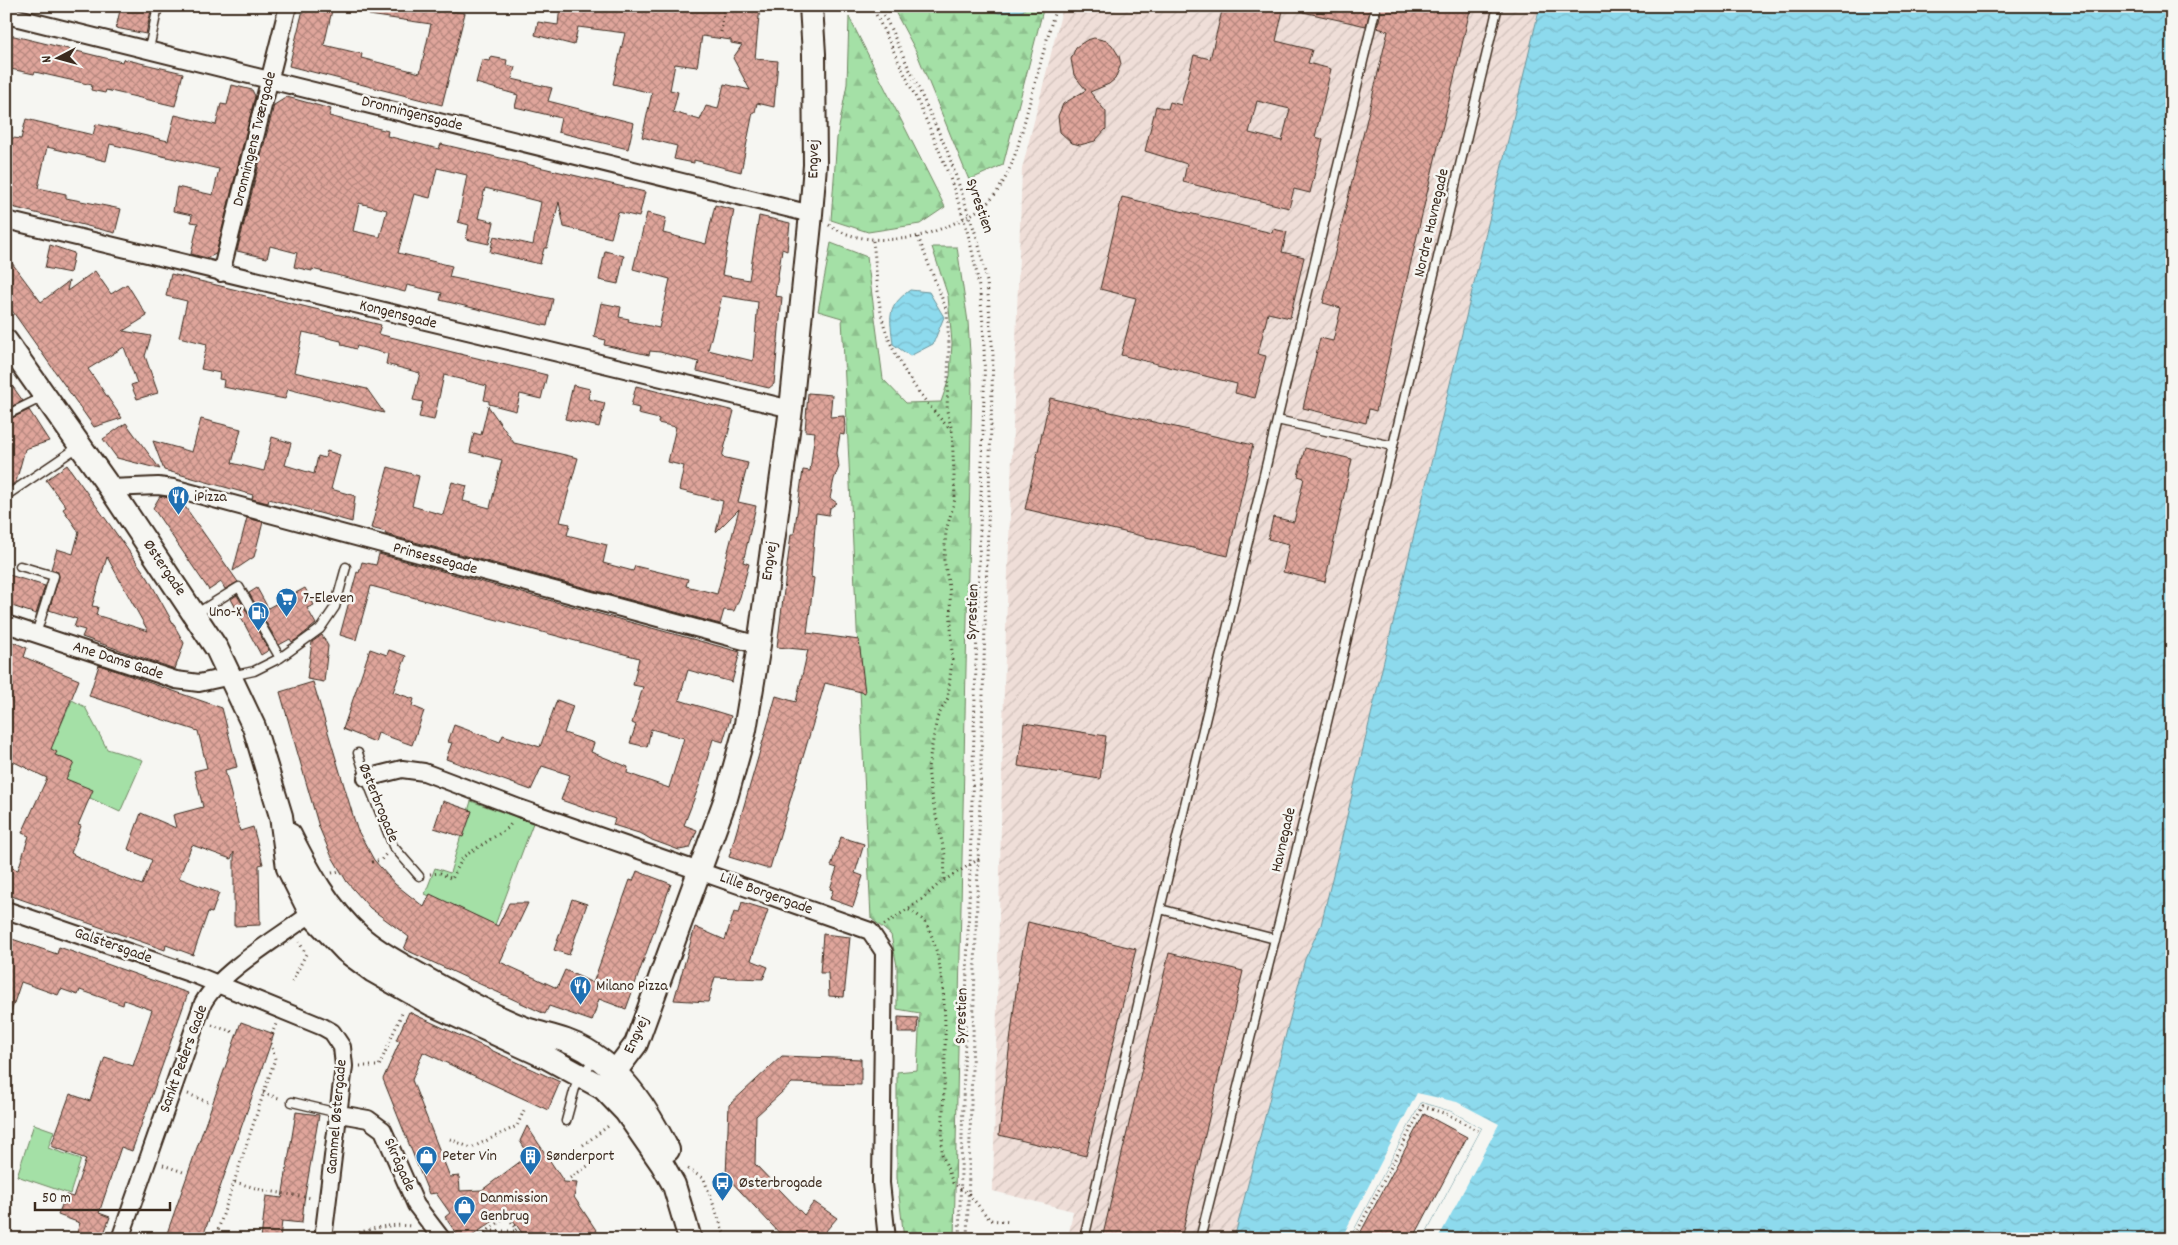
<svg xmlns="http://www.w3.org/2000/svg" width="2178" height="1245" font-family="Dekko,sans-serif">
	<style>
		.industrial { fill: url(#industrial-furrows) }
		.forest { fill: url(#forest-firs); stroke: #708562 }
		.park { fill: #a4e0a6; stroke: #708562 }
		.water { fill: url(#water-waves); stroke: #6c949a }
		.pier { fill: #f6f6f2 }
		.building { fill: url(#building-cross-hatch); stroke: #3b2a1e; fill-rule: evenodd }
		.lines { fill: none; stroke-linecap: round; stroke-linejoin: round }
		.lane-casing { stroke: #3b2a1e; stroke-width: 11 }
		.street-casing { stroke: #3b2a1e; stroke-width: 20 }
		.secondary-casing { stroke: #3b2a1e; stroke-width: 26 }
		.path { stroke: #3b2a1e; stroke-width: 3; stroke-dasharray: 1 4; stroke-linecap: butt }
		.lane { stroke: #f6f6f2; stroke-width: 8 }
		.street { stroke: #f6f6f2; stroke-width: 16 }
		.secondary { stroke: #f6f6f2; stroke-width: 22 }
		.labels { text-anchor: middle; dominant-baseline: central; stroke-width: 5; stroke-linejoin: round; paint-order: stroke }
		.street-label { font-size: 16px; fill: #3b2a1e; stroke: #f6f6f2 }
		.poi-label { font-size: 16px; fill: #3b2a1e; stroke: #f6f6f2; text-anchor: start }
	</style>
	<defs>
		<pattern id="industrial-furrows" width="10" height="10" patternUnits="userSpaceOnUse" patternTransform="scale(1.25)"><rect width="10" height="10" fill="#efded8"/><path d="M-1 1l2-2M0 10L10 0M9 11l2-2" fill="none" stroke="#cebfb9"/></pattern>
		<pattern id="forest-firs" width="22" height="20" patternUnits="userSpaceOnUse" patternTransform="scale(1.25)"><rect width="22" height="20" fill="#a4e0a6"/><path d="M5 1l3.5 6h-7zM16 11l3.5 6h-7z" fill="#8ec08e"/></pattern>
		<pattern id="water-waves" width="16" height="10" patternUnits="userSpaceOnUse" patternTransform="scale(1.25)"><rect width="16" height="10" fill="#8ddaed"/><path d="M0 5q4-4 8 0t8 0" fill="none" stroke="#7bbbcb"/></pattern>
		<pattern id="building-cross-hatch" width="8" height="8" patternUnits="userSpaceOnUse" patternTransform="scale(1.25)"><rect width="8" height="8" fill="#dfa59b"/><path d="M0 0l8 8M0 8l8-8" fill="none" stroke="#b6877e"/></pattern>
	</defs>
	<rect width="100%" height="100%" fill="#f6f6f2"/>
	<filter id="ink" filterUnits="userSpaceOnUse"><feTurbulence type="fractalNoise" baseFrequency=".02" numOctaves="2"/><feDisplacementMap in="SourceGraphic" scale="10" xChannelSelector="R" yChannelSelector="G"/><feConvolveMatrix kernelMatrix="1 2 1 2 8 2 1 2 1" color-interpolation-filters="sRGB"/></filter>
	<g filter="url(#ink)">
		<!-- industrial -->
		<path class="industrial" d="M1063,6H1540L1321,925L1305,959L1234,1239H1068L1073,1211L993,1191L1004,688L1022,169Z"/>
		<!-- forest -->
		<path class="forest" d="M892,6H978L1023,11L1026,6H1044L1003,165L969,180L916,51Z
			M849,17L945,207L920,224L868,232L831,220L837,138L847,84Z
			M831,243L867,257L883,379L906,403L941,402L950,376L952,343L948,296L932,247H957L968,322L972,383L954,1239H904L897,1178V1072L917,1070L920,1013L897,1009V966L891,935L871,918L842,318L818,311Z"/>
		<!-- park -->
		<path class="park" d="M72,700L85,707L107,749L143,760L120,812L39,774Z
			M471,801L533,823L495,925L425,894L435,868L450,873Z
			M34,1124L54,1131L48,1148L81,1159L70,1194L17,1176Z"/>
		<!-- water -->
		<path class="water" d="M978,6H1026L1023,11L999,13Z
			M1540,6H2172V1239H1423L1482,1128L1451,1111L1421,1102L1349,1239H1234L1305,959L1321,925Z
			M910,290L929,292L944,317L933,344L910,356L893,344C890,316 886,308 910,290Z"/>
		<!-- pier -->
		<path class="pier" d="M1417,1093L1457,1102L1499,1124L1438,1239H1423L1482,1128L1451,1111L1421,1102L1349,1239H1341Z"/>
		<!-- building -->
		<path class="building" d="M121,6H152L146,34L116,28Z
			M304,6H333L324,45L362,54L361,58L420,73L431,24L369,15V6H419L465,13L442,105L289,66Z
			M560,6H760L755,59L778,61L774,107L757,103L755,112H753L741,172L694,160V163L674,159L677,146L642,137L652,93L613,84L625,33L578,27L574,45L535,35L538,22L558,25ZM702,36L731,40V43L742,45L733,58L750,90L724,84L718,109L706,106L700,120L673,112L678,92L670,90L675,64L697,67Z
			M1230,6H1284L1276,41L1312,50L1308,63L1331,69L1315,137L1323,139L1310,193L1294,189L1289,208L1183,182L1187,164L1145,151L1156,106L1168,109L1170,102L1181,105L1194,55L1210,59L1222,11L1229,12ZM1257,101L1290,109L1282,141L1249,133Z
			M1303,6H1372L1366,26L1303,12Z
			M1378,6H1471L1376,411L1369,409L1366,423L1303,408L1320,338L1333,341L1341,308L1323,303L1388,31L1377,28L1381,12Z
			M6,34L122,62L123,59L183,73L175,106L106,90L105,93L91,90L92,85L35,72L34,74L6,68Z
			M1094,38L1107,41L1112,45L1119,56L1121,64L1115,79L1109,84L1090,92L1106,112V129L1095,141L1080,145L1072,143L1060,132L1058,116L1063,104L1086,90L1074,75L1071,59L1076,47L1087,40Z
			M491,57L507,60L506,65L515,67L512,79L552,88L548,101L634,123L628,149L558,132L561,118L515,107L518,95L476,83L482,60L490,61Z
			M232,85L252,90L255,96L216,254L207,258L191,254L198,223L191,222L192,215L173,211L177,187L213,195L219,169L110,144L106,161L47,147L38,188L66,194V198L121,209L115,233L8,206L11,194H6V137L21,139L26,119L93,135L96,124L168,141L175,115L216,125L221,104L227,105Z
			M287,97L331,109L329,116L388,131L387,136L439,149L441,144L645,192L639,217L618,212L611,238L564,227L559,202L547,248H544L540,264L490,252L494,236L533,245L541,202L485,188L478,218L494,222L489,244L466,239L469,225L458,222L467,175L437,168L430,198L414,194L398,253L452,266L449,277L553,299L547,326L440,300L442,293L407,285L405,292L312,269V271L294,267L297,253L270,246L267,258L237,251L274,105ZM359,203L387,210L380,237L353,231Z
			M1122,197L1272,233L1273,229L1287,232L1282,252L1304,257L1290,318L1268,313L1258,354L1266,356L1255,398L1235,393L1237,384L1121,355L1136,298L1100,289Z
			M715,205L734,210L722,275L749,280L759,216L790,223L787,251L782,249L775,296L782,297L774,384L769,388L697,371L699,362L660,352L650,351L649,355L604,345L605,340L594,337L601,303L621,307L619,317L629,319L628,321L659,328L670,279L633,269L647,213L666,218L663,233L706,244ZM722,296L758,302L753,361L708,350Z
			M50,245L74,253L70,273L45,268Z
			M605,251L624,256L618,284L599,280Z
			M6,255L41,302L69,281L67,291L95,271L111,294L127,284L147,316L123,331L151,336L145,356L158,393L137,399L131,385L137,383L124,347L88,369L122,418L94,427L6,302Z
			M171,274L381,325L378,334L547,375L541,399L520,394L516,411L489,404V401L484,400L487,386L444,375L434,420L419,417L423,402L413,400L420,373L386,364L388,354L357,346L356,349L342,345L341,341L303,332L294,372L367,389L384,413L288,389L285,399L223,387L224,380L219,379L220,373L201,369L207,344L179,337L187,301L166,296Z
			M6,377L23,401L6,409Z
			M573,385L590,389L588,399L605,403L599,427L565,419Z
			M636,386L734,411L722,457L748,463L738,502L756,506L743,562L749,564L740,597L734,611L724,610L720,624L385,534L386,532L371,528L388,467L419,476L412,506L443,515L452,482L467,486L463,501L490,508L502,460L470,452L474,433L481,435L488,406L514,443L578,458L560,522L570,524L567,535L607,545L603,563L633,571L635,566L688,579L686,586L717,594L739,509L716,532L723,501L679,490L684,466L668,462L676,427L658,423L659,419L638,414L639,408L631,406Z
			M808,393L832,395L830,417L844,416L845,427L844,435L840,434L837,453L839,467L834,479L830,498L837,503L830,508L829,515L816,513L811,577L814,578L807,633L859,640L865,693L825,683L770,868H765L729,857L776,696L796,702L808,650L777,647L791,534H794L803,470L810,471L815,432L805,431Z
			M1050,398L1253,445L1228,556L1025,509Z
			M29,410L49,441L25,449L16,482L10,486L6,485V421Z
			M201,419L241,429L232,463L264,471L272,437L291,443L285,465L314,474L318,456L325,458L327,451L340,455L331,489L355,496L352,522L269,499L268,503L252,499L253,495L164,470L153,441L192,452Z
			M126,423L134,434L160,469L117,458L103,439Z
			M1305,448L1352,459L1325,582L1283,572L1289,544L1268,539L1273,517L1294,522L1304,478L1298,476Z
			M67,465L148,578L184,643L175,669L82,637L85,630L74,627L77,619L49,610L59,577L58,572L51,569L57,549L73,554L79,532L63,509L66,507L46,480ZM107,557L148,631L96,615L98,607L92,606Z
			M160,496L181,501L238,582L225,589L221,582L209,590L153,508Z
			M247,518L263,522L254,557L233,571Z
			M379,554L740,652L732,682L688,670L679,700L731,716L723,742L713,739L699,786L684,825L697,830L690,848L679,850L652,840L642,834L613,825L615,819L561,800L570,775L542,766L531,790L446,759L452,743L448,742L454,725L500,742L503,735L540,747L557,700L573,706L564,733L594,743L591,752L628,767L627,773L669,788L684,738L651,729L647,747L630,743L636,725L632,723L643,687L633,685L639,658L371,586L356,640L340,635L357,572L359,573L362,562L376,565Z
			M6,574L45,586L36,614L6,604Z
			M257,588L268,608L305,588L314,605L307,608L316,624L297,639L292,642L290,639L279,645L249,593Z
			M237,595L269,650L261,655L231,599Z
			M322,635L328,646L324,682L307,679L312,642Z
			M6,639L27,648L24,657L79,680L51,749L57,752L55,755L74,763L66,779L93,790L78,825L81,826L71,853L102,870L142,885L152,860L128,849L141,813L176,828L173,815L203,807L194,771L207,768L198,731L89,696L99,665L222,708L237,767L225,770L240,831L253,827L263,864L259,865L260,925L234,926V852L231,859L192,845L179,878L219,893L212,913L208,912L193,955L166,945L165,950L6,894V866L18,870L29,836L22,833L47,778L6,758Z
			M370,649L387,655L389,650L406,656L393,692L414,699L412,706L424,711L412,745L378,733L375,742L343,729Z
			M313,682L357,829L374,860L395,884L424,907L430,894L498,926L509,903H528L500,962L557,988L565,970L593,983L630,880L633,881L637,871L671,884L626,1009L599,999L592,1021L549,1006L545,1014L404,949L409,937L370,908L347,882L331,855L319,827L280,692Z
			M1024,723L1106,736L1100,779L1018,766Z
			M443,801L472,811L463,837L434,828Z
			M841,837L864,844L855,873L863,876L853,907L830,899L833,890L830,889L837,868L831,866Z
			M572,899L587,904L569,955L554,950Z
			M742,902L768,910L751,960L768,967L763,979L715,977L708,1002L674,1000L695,927L725,940L734,912L739,913Z
			M1028,922L1136,949L1086,1156L999,1135L1018,975Z
			M823,934L850,937L844,997L829,996L828,973H820Z
			M6,937L57,954L59,947L188,993L132,1151L121,1147L99,1213L110,1217L102,1239H75L80,1223L58,1215L66,1195L73,1197L86,1159L51,1146L70,1094L90,1101L105,1057L133,1066L152,1010L124,1000L123,1005L80,990L78,995L61,989L58,995L21,982L9,1018H6Z
			M1169,953L1243,971L1181,1239H1102Z
			M409,1012L560,1082L548,1110L423,1052L412,1080L450,1177L459,1176L460,1191L482,1190L529,1155L520,1141L527,1126L564,1182L577,1183L574,1197L602,1239H526L507,1211L468,1239H460L445,1217L450,1213L436,1193L429,1194L383,1079L400,1041L396,1040Z
			M898,1017L918,1018L917,1033H898Z
			M241,1022L274,1034L202,1239H165Z
			M782,1056L861,1059V1085L792,1083L756,1116L755,1164L804,1215L814,1202L837,1218L819,1239H785L726,1176L729,1105Z
			M296,1112L319,1115L304,1201L302,1223L282,1221L280,1239H261L266,1196L282,1198Z
			M1424,1114L1467,1137L1413,1239H1357Z"/>
		<g class="lines">
			<defs>
				<path id="lane" d="M149,49L158,6
					M6,415L43,397
					M1277,420L1393,446
					M6,491L10,493L78,447
					M20,566L54,576L36,634
					M197,613L239,587L280,658L254,671L231,676
					M280,658L320,629L335,607L346,567
					M358,753L366,778L393,846L419,876
					M1160,909L1275,939
					M292,1102L338,1113
					M566,1121L575,1088L594,1058
					M1084,1239L1160,909L1375,11
					M1200,1239L1280,919L1498,6"/>
				<path id="street" d="M6,15L811,214
					M6,220L791,409
					M221,273L288,6
					M110,488L158,486L173,488L759,645
					M6,624L176,680L199,683L231,676
					M366,778L402,769L424,772L519,808L870,931L884,952L881,1183L887,1239
					M6,910L198,976L323,1027L332,1032L342,1047L344,1066L323,1239
					M340,1114L368,1119L383,1130L416,1205L442,1239
					M120,1239L203,1003C223,968 286,934 318,908"/>
				<path id="secondary" d="M6,341L110,488L217,649L254,727L281,816L288,868L311,914L346,951L373,971L431,1004L548,1058L603,1088L626,1112L662,1164L674,1185L690,1239
					M290,835C309,873 328,908 360,937C378,953 400,964 421,976C455,995 491,1016 529,1030C548,1036 568,1039 586,1050C625,1073 648,1111 668,1150
					M603,1088L636,1044L726,798L745,730L759,645L791,409L811,214L815,165L814,54L811,6"/>
			</defs>
			<!-- lane casing -->
			<use href="#lane" class="lane-casing"/>
			<!-- street casing -->
			<use href="#street" class="street-casing"/>
			<!-- secondary casing -->
			<use href="#secondary" class="secondary-casing"/>
			<!-- path -->
			<path class="path" d="M872,6C912,91 959,177 976,270C984,311 985,352 984,394L959,1239
				M880,6L947,150L978,241L987,282L993,355L967,1239
				M721,32L724,6
				M829,225C853,241 881,241 909,238C931,235 980,215 993,197C1014,171 1020,137 1029,105C1038,72 1047,39 1056,6
				M918,237L947,311L949,345L947,411L952,431L955,499L946,531L944,560L950,592L951,624L952,658L948,698L937,718L928,768L931,794L945,855L944,881
				M873,241C876,264 877,290 881,313C890,357 921,399 951,430
				M372,862L381,860L386,854
				M332,873L340,871
				M430,874L440,873L452,879L463,857L508,828L512,822
				M909,910C919,915 927,922 931,934C954,996 942,1088 942,1154L953,1183L969,1194L990,1220L1011,1222
				M884,925L921,900L940,883L979,859
				M292,982L306,954L299,942
				M212,1025L233,1032
				M360,1066H379L403,1011
				M263,1093L282,1099
				M188,1094L208,1102
				M450,1139L471,1148L517,1126L525,1108
				M583,1145L611,1124
				M163,1165L183,1172
				M688,1169L704,1179L726,1239
				M570,1178L595,1161
				M235,1182L262,1190L312,1198
				M508,1217L520,1208
				M488,1231H514
				M215,1239L275,1059L270,1039L276,1024
				M284,1239H285
				M340,1239C364,1231 385,1223 411,1226
				M477,1239L507,1216L517,1229L504,1239
				M1353,1239L1423,1106L1449,1115L1480,1132"/>
			<!-- lane -->
			<use href="#lane" class="lane"/>
			<!-- street -->
			<use href="#street" class="street"/>
			<!-- secondary -->
			<use href="#secondary" class="secondary"/>
		</g>
	</g>
	<!-- icons -->
	<defs>
		<symbol id="restaurant-pin" viewBox="-11 -11 22 30"><path d="M0 17L-7.5 6A9.5 9.5 0 1 1 7.5 6Z" fill="#1f6fb2" stroke="#f6f6f2"/><path d="M-5-6h1v4h1v-4h1v4h1v-4h1v5L-1.5 .5V6h-2V.5L-5-1ZM5-6V6H3V1.5H1.5Q1.5-4 5-6Z" fill="#fff"/></symbol>
		<symbol id="supermarket-pin" viewBox="-11 -11 22 30"><path d="M0 17L-7.5 6A9.5 9.5 0 1 1 7.5 6Z" fill="#1f6fb2" stroke="#f6f6f2"/><path d="M-6-5.5h2.5l.6 2H6L4.5 2H-2.5L-4.4-4H-6ZM-1.5 3.2a1.3 1.3 0 1 0 .1 0ZM3 3.2a1.3 1.3 0 1 0 .1 0Z" fill="#fff"/></symbol>
		<symbol id="fuel-pin" viewBox="-11 -11 22 30"><path d="M0 17L-7.5 6A9.5 9.5 0 1 1 7.5 6Z" fill="#1f6fb2" stroke="#f6f6f2"/><path d="M-5.5-6h7V0h2V4h1.3V-2.5L3-4.5l.8-.8L6-3V5H2.5V1h-1V6h-7ZM-4.2-4.7v3.2H.2V-4.7Z" fill="#fff"/></symbol>
		<symbol id="shop-pin" viewBox="-11 -11 22 30"><path d="M0 17L-7.5 6A9.5 9.5 0 1 1 7.5 6Z" fill="#1f6fb2" stroke="#f6f6f2"/><path d="M-5-2.5h2.3a2.7 3.5 0 0 1 5.4 0H5L5.5 6h-11ZM-1.5-2.5h3a1.5 2.3 0 0 0-3 0Z" fill="#fff"/></symbol>
		<symbol id="building-pin" viewBox="-11 -11 22 30"><path d="M0 17L-7.5 6A9.5 9.5 0 1 1 7.5 6Z" fill="#1f6fb2" stroke="#f6f6f2"/><path d="M-4-6H4V6H1V3H-1V6H-4ZM-2.5-4.3h1.7v1.8h-1.7ZM.8-4.3h1.7v1.8H.8ZM-2.5-1h1.7V.8h-1.7ZM.8-1h1.7V.8H.8Z" fill="#fff"/></symbol>
		<symbol id="bus-pin" viewBox="-11 -11 22 30"><path d="M0 17L-7.5 6A9.5 9.5 0 1 1 7.5 6Z" fill="#1f6fb2" stroke="#f6f6f2"/><path d="M-5-6H5V4H4V6H2V4H-2V6H-4V4H-5ZM-3.5-4V0h7V-4ZM-3.5 1.2v1.5H-2V1.2ZM2 1.2v1.5H3.5V1.2Z" fill="#fff"/></symbol>
	</defs>
	<g fill-rule="evenodd">
		<use href="#restaurant-pin" x="166" y="484" width="25" height="34"/>
		<use href="#supermarket-pin" x="274" y="586" width="25" height="34"/>
		<use href="#fuel-pin" x="246" y="600" width="25" height="34"/>
		<use href="#restaurant-pin" x="568" y="974" width="25" height="34"/>
		<use href="#shop-pin" x="414" y="1144" width="25" height="34"/>
		<use href="#building-pin" x="518" y="1144" width="25" height="34"/>
		<use href="#bus-pin" x="710" y="1170" width="25" height="34"/>
		<use href="#shop-pin" x="452" y="1194" width="25" height="34"/>
	</g>
	<g class="labels">
		<!-- street labels -->
		<g class="street-label">
			<text transform="translate(412 114) rotate(14)">Dronningensgade</text>
			<text transform="translate(255 139) rotate(-76)">Dronningens Tværgade</text>
			<text transform="translate(814 159) rotate(-89)">Engvej</text>
			<text transform="translate(979 206) rotate(71)">Syrestien</text>
			<text transform="translate(1432 223) rotate(-77)">Nordre Havnegade</text>
			<text transform="translate(398 315) rotate(14)">Kongensgade</text>
			<text transform="translate(435 559) rotate(15)">Prinsessegade</text>
			<text transform="translate(770 561) rotate(-82)">Engvej</text>
			<text transform="translate(164 568) rotate(56)">Østergade</text>
			<text transform="translate(973 612) rotate(-88)">Syrestien</text>
			<text transform="translate(118 661) rotate(18)">Ane Dams Gade</text>
			<text transform="translate(378 803) rotate(68)">Østerbrogade</text>
			<text transform="translate(1284 840) rotate(-77)">Havnegade</text>
			<text transform="translate(766 894) rotate(20)">Lille Borgergade</text>
			<text transform="translate(113 946) rotate(19)">Galstersgade</text>
			<text transform="translate(962 1016) rotate(-88)">Syrestien</text>
			<text transform="translate(637 1035) rotate(-65)">Engvej</text>
			<text transform="translate(184 1059) rotate(-70)">Sankt Peders Gade</text>
			<text transform="translate(337 1117) rotate(-85)">Gammel Østergade</text>
			<text transform="translate(399 1165) rotate(66)">Skrågade</text>
		</g>
		<!-- poi labels -->
		<g class="poi-label">
			<text x="194" y="497">iPizza</text>
			<text x="303" y="598">7-Eleven</text>
			<text x="242" y="612" text-anchor="end">Uno-X</text>
			<text x="596" y="986">Milano Pizza</text>
			<text x="442" y="1156">Peter Vin</text>
			<text x="546" y="1156">Sønderport</text>
			<text x="739" y="1183">Østerbrogade</text>
			<text x="480" y="1198">Danmission<tspan x="480" dy="18">Genbrug</tspan></text>
		</g>
	</g>
	<!-- margin -->
	<rect width="2178" height="1245" fill="none" stroke="#f6f6f2" stroke-width="25"/>
	<rect x="12" y="12" width="2153" height="1220" fill="none" stroke="#3b2a1e" stroke-width="2" filter="url(#ink)"/>
	<!-- north arrow -->
	<g transform="translate(58 58) rotate(264)" stroke="#f6f6f2" stroke-width="4" paint-order="stroke">
	<path d="M0-4L9 19L0 12L-9 19Z" fill="#3b2a1e"/>
	<text y="-8" font-size="14" font-weight="bold" text-anchor="middle" fill="#3b2a1e">N</text>
	</g>
	<!-- scale -->
	<path d="M35 1202v8h135v-8" fill="none" stroke="#3b2a1e" stroke-width="2.5"/>
	<text x="42" y="1202" font-size="15" fill="#3b2a1e" stroke="#f6f6f2" stroke-width="4" paint-order="stroke">50 m</text>
</svg>
